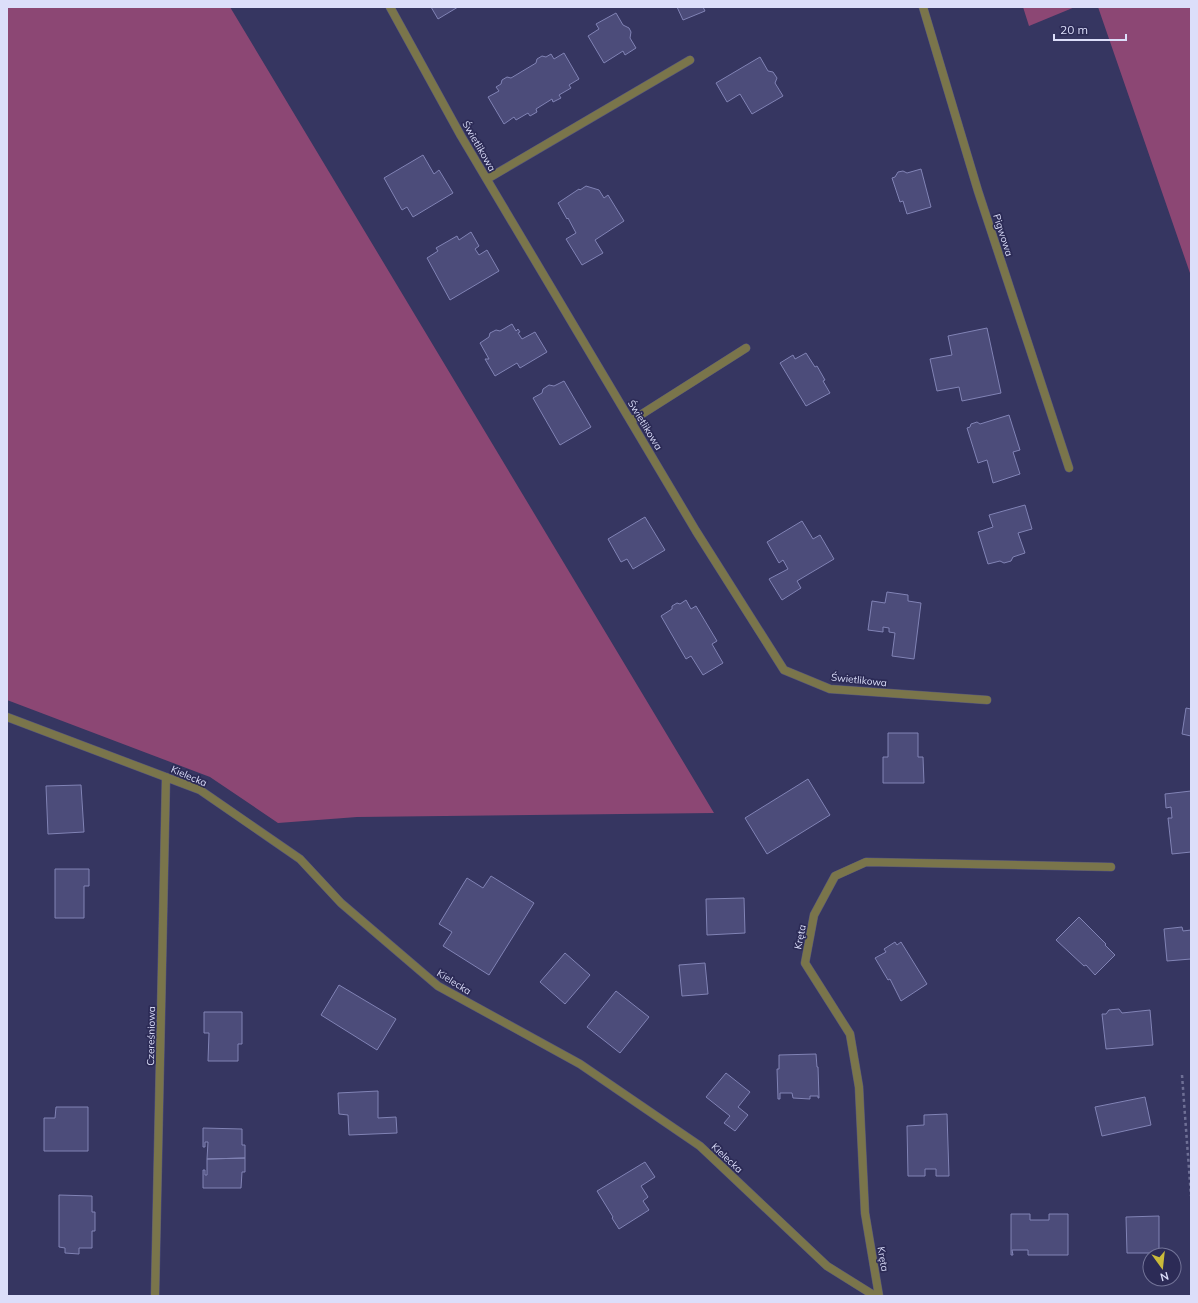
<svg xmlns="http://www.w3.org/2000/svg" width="1198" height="1303" font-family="Mulish,sans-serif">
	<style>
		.green { fill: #8c4774 }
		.building { fill: #4c4c7a; stroke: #8183b5 }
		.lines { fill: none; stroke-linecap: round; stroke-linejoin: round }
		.service-casing { stroke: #54547d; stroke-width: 9 }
		.minor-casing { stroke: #54547d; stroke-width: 9 }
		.path { stroke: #6e6f95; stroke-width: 2.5; stroke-dasharray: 3 3; stroke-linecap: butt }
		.service { stroke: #7a754b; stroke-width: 8 }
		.minor { stroke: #7a754b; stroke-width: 8 }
		.labels { text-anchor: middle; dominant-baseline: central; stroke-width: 3.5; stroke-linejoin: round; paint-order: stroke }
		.street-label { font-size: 10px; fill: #dcdefa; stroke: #2c2b56 }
	</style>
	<rect width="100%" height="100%" fill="#363661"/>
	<!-- green -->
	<path class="green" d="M7,7H230L714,813L357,817L278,823L210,777L7,700Z
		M1023,7H1075L1029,26Z
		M1098,7H1191V276Z"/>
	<!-- building -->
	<path class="building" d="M431,7H458L438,19Z
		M677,7H703L705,11L683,20Z
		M616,13L623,25L629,28L631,32L630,38L636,48L625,55L623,51L604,63L588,36L599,29L596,24Z
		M564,53L579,79L569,85L571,88L559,95L561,98L553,102L552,99L536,109L537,112L530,116L528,113L516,120L514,117L504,124L488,97L499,91L496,87L501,84L502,80L507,77L511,78L536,63L537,59L542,56L546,57L551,54L554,59Z
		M760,57L768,71L773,72L777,78L775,83L783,96L752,114L740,94L727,102L716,83Z
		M423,155L434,174L439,170L453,193L413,217L407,207L402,210L384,178Z
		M921,169L931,207L907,214L903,201L900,202L892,178L895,177L898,172L903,171L907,173Z
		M586,186L599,190L604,198L608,195L624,221L595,240L603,253L582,265L566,239L576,233L568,218L567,219L558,203L579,189L580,190Z
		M471,232L479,246L475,249L479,255L487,250L499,271L450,300L427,258L438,251L436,248L457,236L459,240Z
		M512,324L516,331L518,329L520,332L518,333L522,339L535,332L547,352L520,368L517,363L495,376L485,359H489L480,343L489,337L490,333L496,330L500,331Z
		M987,328L1001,393L962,401L959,387L937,391L930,359L952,355L948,336Z
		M806,353L815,367L817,366L825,380L823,381L830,393L806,406L780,363L793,355L795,359Z
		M564,381L591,427L560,445L533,398L542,393L543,389L549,385L554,386Z
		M1009,415L1020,450L1013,452L1020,474L993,483L987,460L978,463L967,428L970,427L971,424L977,422L980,424Z
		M1025,505L1032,529L1018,533L1025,553L1013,557L1011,561L1004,563L1000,561L988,564L978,532L993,527L989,515Z
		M645,517L665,550L633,569L627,559L621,562L608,539Z
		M802,521L813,539L820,535L834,559L797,581L801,588L782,600L769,579L788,569L783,560L779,563L767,542Z
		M887,592L908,595V601L921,603L914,659L892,656L895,633L889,632V628L883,627V632L868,630L872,601L885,603Z
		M686,600L691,609L696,606L717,641L712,644L723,663L703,675L691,656L686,659L661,616L672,609V606L677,603L680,604Z
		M1186,708L1191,709V736L1182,734Z
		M888,733H918V757H923L924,783H883V757H888Z
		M808,779L830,815L767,854L745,818Z
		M81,785L84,832L48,834L46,786Z
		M1191,791V852L1172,854L1168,818H1172L1171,807L1166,808L1165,794Z
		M55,869H89V886H84V918H55Z
		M491,876L534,903L489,975L443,946L452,932L439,924L467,878L483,888Z
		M744,898L745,933L707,935L706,899Z
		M1079,917L1106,944L1105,945L1115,955L1095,975L1086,965L1084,966L1056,940Z
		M1182,927L1183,931L1191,930V959L1167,961L1164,929Z
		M895,942L897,945L901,942L927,984L901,1001L890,979L888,980L875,958L886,952L884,949Z
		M565,953L590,975L565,1004L540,982Z
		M705,963L708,994L682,996L679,965Z
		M339,985L396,1019L377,1050L321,1015Z
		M616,991L649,1017L620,1053L587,1027Z
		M1119,1009L1122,1013L1150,1010L1153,1045L1106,1049L1102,1014H1106L1109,1010Z
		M204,1012H242V1044H238V1061H208L209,1033H204Z
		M816,1054L817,1067H818L819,1098H818V1096H810V1099L793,1098L792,1093H780V1099H778L777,1069H779V1055Z
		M726,1073L750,1092L738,1107L748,1115L735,1131L724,1123L730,1116L706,1097Z
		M378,1091V1118L396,1117L397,1133L349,1135L348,1115L339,1114L338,1093Z
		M1145,1097L1151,1125L1102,1136L1095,1107Z
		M56,1107H88V1151H44V1118H55Z
		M947,1114L949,1176H936V1169H925V1176H908L907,1126L924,1125V1115Z
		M203,1128L242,1129V1145H245V1158L207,1159L208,1142H205V1147H203Z
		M245,1158V1172H242L241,1188H203V1170H205V1175H207V1159Z
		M645,1162L655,1177L641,1186L648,1197L643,1201L649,1210L619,1229L612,1218L613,1217L597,1191Z
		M59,1195L92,1196V1212H95V1231H92V1248H79V1254L65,1253V1248L59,1247Z
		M1011,1214H1030V1220H1049V1214H1068V1255H1028V1250H1012L1013,1255H1011Z
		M1159,1216V1253H1127L1126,1217Z"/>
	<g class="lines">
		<defs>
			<path id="service" d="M487,179L690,60
				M631,421L746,348"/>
			<path id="minor" d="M390,7L461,136L696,531L784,670L830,689L987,700
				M923,7L978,191L1069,468
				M7,717L200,790L300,859L341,903L438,986L580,1064L700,1146L827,1266L875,1296
				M155,1296L166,777
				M879,1296L865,1213L859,1087L850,1034L805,963L814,915L835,876L866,862L1111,867"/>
		</defs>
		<!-- service casing -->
		<use href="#service" class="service-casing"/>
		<!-- minor casing -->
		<use href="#minor" class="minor-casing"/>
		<!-- path -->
		<path class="path" d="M1182,1075L1191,1196"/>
		<!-- service -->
		<use href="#service" class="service"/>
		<!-- minor -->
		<use href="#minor" class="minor"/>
	</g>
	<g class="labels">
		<!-- street labels -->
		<g class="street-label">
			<text transform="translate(479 146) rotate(60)">Świetlikowa</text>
			<text transform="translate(1003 235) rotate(72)">Pigwowa</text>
			<text transform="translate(645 425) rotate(59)">Świetlikowa</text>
			<text transform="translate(859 680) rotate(6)">Świetlikowa</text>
			<text transform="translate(189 776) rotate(23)">Kielecka</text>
			<text transform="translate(800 937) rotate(-79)">Kręta</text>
			<text transform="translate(454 982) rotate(32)">Kielecka</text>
			<text transform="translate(151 1036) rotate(-89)">Czereśniowa</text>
			<text transform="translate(727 1158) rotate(43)">Kielecka</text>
			<text transform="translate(883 1259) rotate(80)">Kręta</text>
		</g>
	</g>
	<!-- border -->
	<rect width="1198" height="1303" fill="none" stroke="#dcdefa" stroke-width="16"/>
	<!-- north arrow -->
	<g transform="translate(1162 1267) rotate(165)"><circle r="19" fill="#2c2b56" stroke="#727398"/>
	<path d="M0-3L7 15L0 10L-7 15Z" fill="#caba3a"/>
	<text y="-6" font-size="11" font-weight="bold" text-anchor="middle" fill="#dcdefa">N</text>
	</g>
	<!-- scale -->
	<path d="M1054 34v6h72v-6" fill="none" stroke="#dcdefa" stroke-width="2"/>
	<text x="1060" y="34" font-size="12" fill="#dcdefa" stroke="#2c2b56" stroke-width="3" paint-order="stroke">20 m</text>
</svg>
